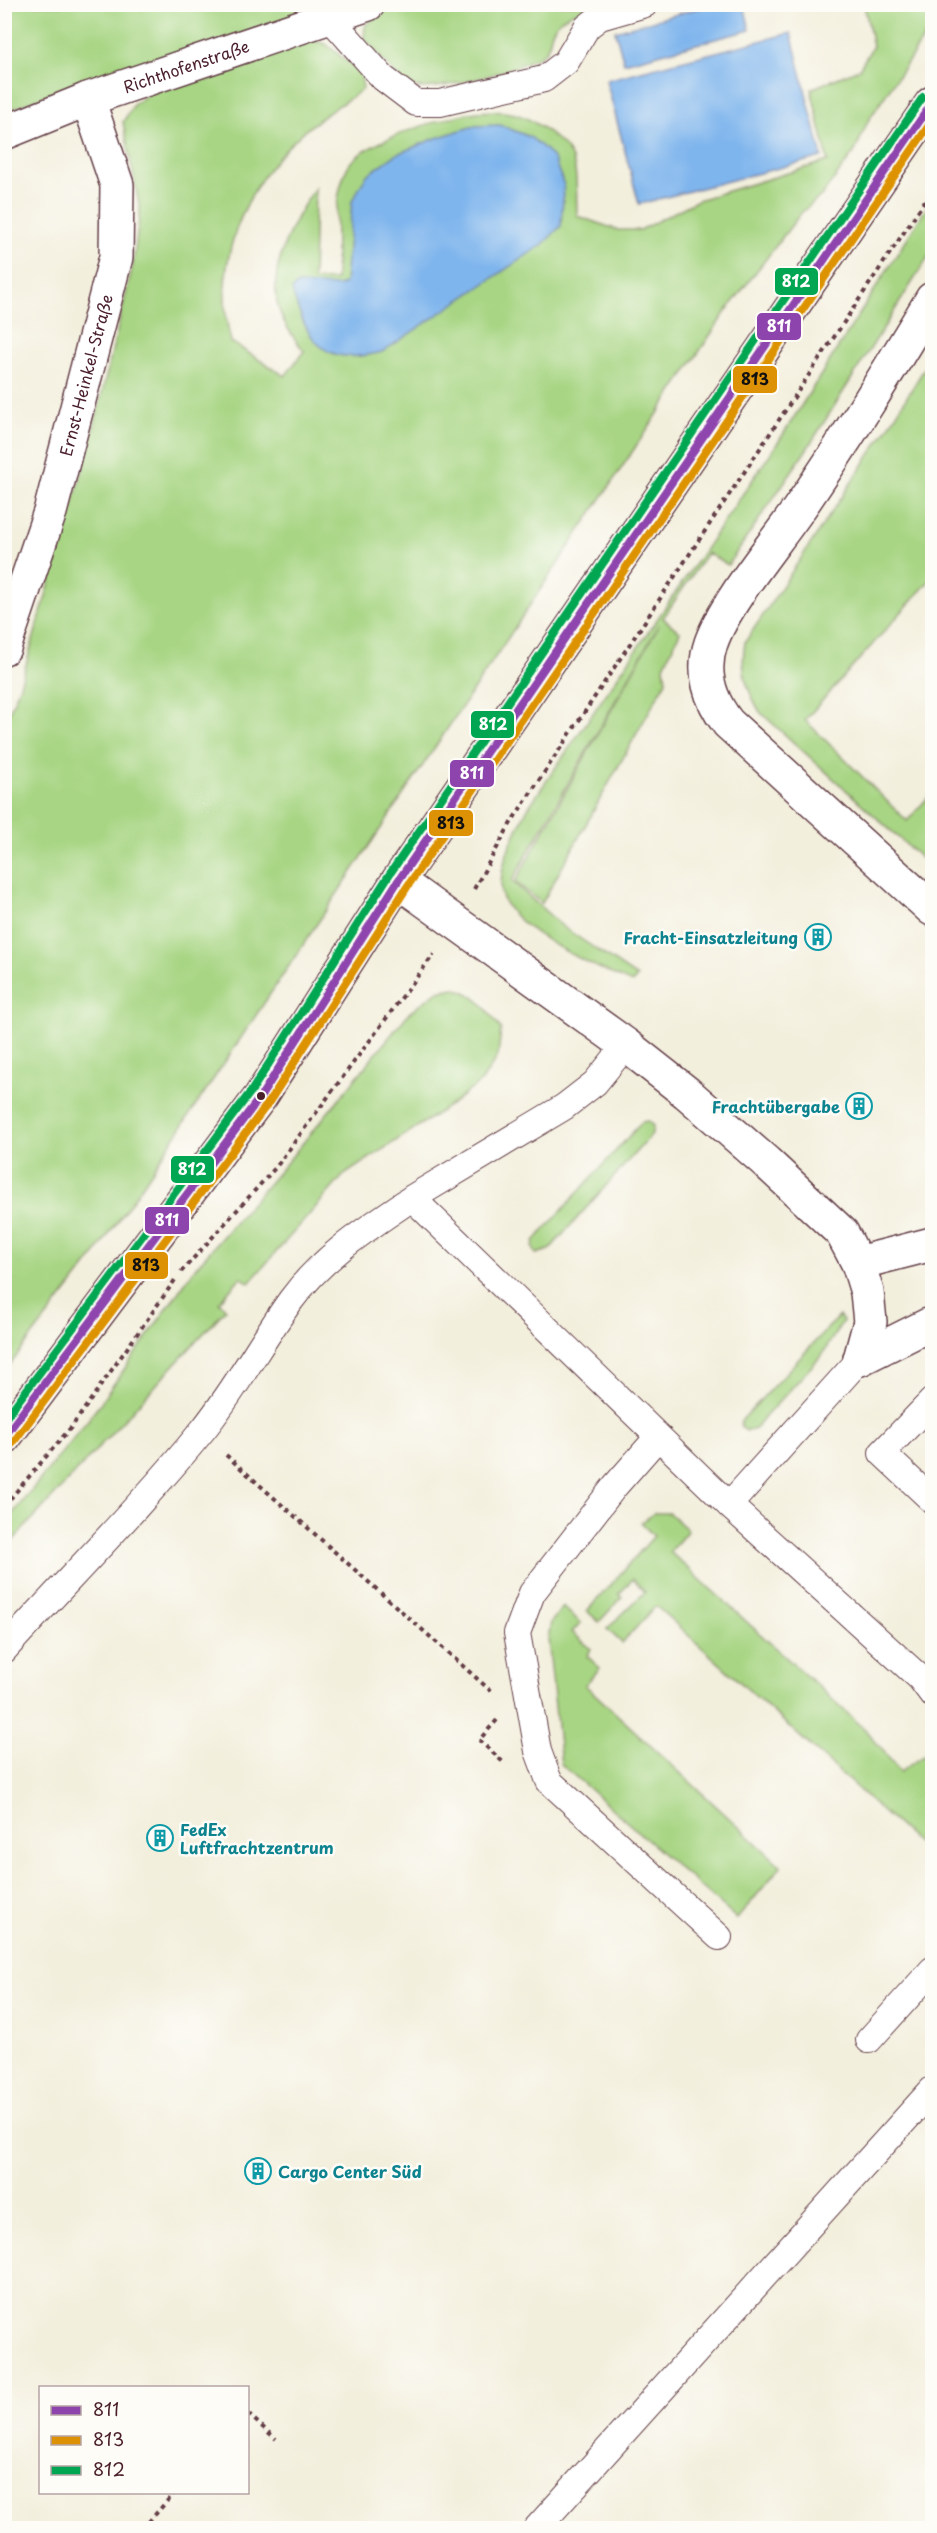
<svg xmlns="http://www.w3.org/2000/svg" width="937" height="2533" font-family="'Playpen Sans',sans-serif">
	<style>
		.green { fill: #a7d583; stroke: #787a57; stroke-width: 1.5 }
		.water { fill: #7fb5ed; stroke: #646a8c; stroke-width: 1.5 }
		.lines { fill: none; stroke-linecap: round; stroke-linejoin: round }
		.lane-casing { stroke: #633e46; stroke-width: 28 }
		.street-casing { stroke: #633e46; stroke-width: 36 }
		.secondary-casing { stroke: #633e46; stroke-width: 36 }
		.path { stroke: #633e46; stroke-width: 4; stroke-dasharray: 4.5 4.5; stroke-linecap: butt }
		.lane { stroke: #fff; stroke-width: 26 }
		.street { stroke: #fff; stroke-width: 33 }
		.secondary { stroke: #fff; stroke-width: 33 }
		.bus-1-casing { stroke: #fdfcf7; stroke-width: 12 }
		.bus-2-casing { stroke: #fdfcf7; stroke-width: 12 }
		.bus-3-casing { stroke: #fdfcf7; stroke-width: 12 }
		.bus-1 { stroke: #8e44ad; stroke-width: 8 }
		.bus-2 { stroke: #dd9206; stroke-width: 8 }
		.bus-3 { stroke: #00a651; stroke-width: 8 }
		.bus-dot { fill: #4a1f2b; stroke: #fdfcf7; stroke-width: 2 }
		.labels { text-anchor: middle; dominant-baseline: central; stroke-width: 5; stroke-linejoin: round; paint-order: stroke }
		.street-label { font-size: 16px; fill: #4a1f2b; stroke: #fdfcf7 }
		.culture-label { font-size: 16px; font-weight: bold; fill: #0d838f; stroke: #fdfcf7; text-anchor: end }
		.line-badge { stroke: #fdfcf7; stroke-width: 2 }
		.badge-label { font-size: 16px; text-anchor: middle; font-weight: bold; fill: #fff }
		.pale-badge-label { font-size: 16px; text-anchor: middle; font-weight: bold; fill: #111 }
	</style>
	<rect width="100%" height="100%" fill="#fdfcf7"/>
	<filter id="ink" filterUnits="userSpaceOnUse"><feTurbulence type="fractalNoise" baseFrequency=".0167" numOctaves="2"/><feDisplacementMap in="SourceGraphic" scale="12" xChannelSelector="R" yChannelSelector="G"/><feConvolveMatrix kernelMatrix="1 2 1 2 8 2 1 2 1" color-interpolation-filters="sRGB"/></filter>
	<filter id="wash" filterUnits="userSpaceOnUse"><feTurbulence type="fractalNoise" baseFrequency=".008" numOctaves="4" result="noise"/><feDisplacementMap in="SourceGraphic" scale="24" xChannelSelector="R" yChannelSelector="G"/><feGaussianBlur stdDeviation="1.35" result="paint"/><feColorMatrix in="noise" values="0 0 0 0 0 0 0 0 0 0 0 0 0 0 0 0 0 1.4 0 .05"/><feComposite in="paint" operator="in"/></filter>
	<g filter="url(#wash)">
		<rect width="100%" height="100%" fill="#f3efdd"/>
		<!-- green -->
		<path class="green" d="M5,5H331L165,63L72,85L5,112Z
			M394,5H602C586,10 563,12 554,28C549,36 551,47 544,53C527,67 428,97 408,85C394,76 376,51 364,39L365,26L379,12Z
			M864,5H932V26L868,121L855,151L822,195L801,213L727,310L138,1192L89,1263L5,1371V723L20,685L87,455L133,265L140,210L123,122L134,104L153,91L309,39L326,44L361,73L363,89C342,104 319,118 300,135C242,188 211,265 231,342L285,376L304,351C293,337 281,321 277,302C270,264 294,218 315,188L313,280H336C337,244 331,202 347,168C359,142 450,115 478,112C488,111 501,111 510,113C531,116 566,142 573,161C578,174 576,202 577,216L618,230H640L698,200L828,161L811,89L859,69L873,46Z
			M932,199V251L809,446L728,565L707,553L663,618L680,632L664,666L666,681L542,903L515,882L660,623L512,881L563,927L637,977L632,983C601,969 503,928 501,890C500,860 515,834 528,808L779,441Z
			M932,356V578L805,720L907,821L932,793V868L760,712C746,688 740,670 745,642L891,423Z
			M455,988C478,995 487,1009 501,1029L498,1056L482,1081L452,1104L344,1175L249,1283L241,1277L219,1302L226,1309L5,1549V1523L92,1415L196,1267L289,1160L409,1013L438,991Z
			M648,1121L653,1126L652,1134L549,1250L536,1254L533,1248L534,1241L642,1122Z
			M839,1316L843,1321L822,1355L753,1430L746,1431L741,1427V1421Z
			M654,1513H669L688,1530L670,1552L868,1732L900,1772L927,1753L932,1763V1856L656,1606L622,1643L607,1629L645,1592L633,1579L619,1594L622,1597L599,1622L587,1611L654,1536L641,1523Z
			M563,1607L581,1623L572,1632L591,1649L587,1656L600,1668L585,1685L781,1866L737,1919L561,1764L548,1639L551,1622Z"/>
		<!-- water -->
		<path class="water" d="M714,4L744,5L750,30L624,63L615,31Z
			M791,33L822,157L639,204L606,80Z
			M500,125L530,137L545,149L554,159L564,185L561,226L542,245L382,352C323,367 308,343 292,290L298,284L339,286L345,283L352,201L367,175L397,154L436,138L474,126Z"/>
	</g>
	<g filter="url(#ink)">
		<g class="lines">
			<defs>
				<path id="lane" d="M330,18L383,78L416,103H440L544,79L566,62L587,27L600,17L645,4
					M626,1045L595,1083L564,1107L412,1198L729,1505L920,1678L932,1694
					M932,1401L882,1453L932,1500
					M658,1437L615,1486L532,1593L517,1633L538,1751L549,1781L719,1937
					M729,1505L860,1359
					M4,1650C70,1577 140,1507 202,1431C236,1389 260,1343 291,1300C323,1256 368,1228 412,1198
					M869,2040L932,1970
					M537,2528L932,2090"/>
				<g id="street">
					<path id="s1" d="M4,133L88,99L368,4"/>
					<path d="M932,299C889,370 846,441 798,510C773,546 725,603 711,643C701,672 710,700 728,723L932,909"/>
					<path id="s2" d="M4,648L50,512L116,257L117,185L88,99"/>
					<path d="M398,881L626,1045L687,1093L766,1162L842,1233L858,1263L867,1292L870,1322L860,1359"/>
					<path d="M858,1263L932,1244"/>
					<path d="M860,1359L932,1323"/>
				</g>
				<path id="secondary" d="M4,1438L261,1096L398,881L932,103"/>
			</defs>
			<!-- lane casing -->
			<use href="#lane" class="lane-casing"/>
			<!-- street casing -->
			<use href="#street" class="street-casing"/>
			<!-- secondary casing -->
			<use href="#secondary" class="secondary-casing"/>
			<!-- path -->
			<path class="path" d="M474,889L512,821L932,190
				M181,1272L276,1167L434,954
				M226,1455L491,1691
				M4,1506L73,1425L175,1280
				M497,1720L479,1740L504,1763
				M248,2414L276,2439
				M148,2528L145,2526L175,2492"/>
			<!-- lane -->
			<use href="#lane" class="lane"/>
			<!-- street -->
			<use href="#street" class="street"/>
			<!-- secondary -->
			<use href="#secondary" class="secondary"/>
			<defs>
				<path id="bus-1" d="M4,1437L261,1096L398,881L932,103"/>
				<path id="bus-2" d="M12,1444L269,1102L407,887L932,121"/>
				<path id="bus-3" d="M4,1420L252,1090L389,875L923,97"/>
			</defs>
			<!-- bus-1 casing -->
			<use href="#bus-1" class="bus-1-casing"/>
			<!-- bus-2 casing -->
			<use href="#bus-2" class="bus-2-casing"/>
			<!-- bus-3 casing -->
			<use href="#bus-3" class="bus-3-casing"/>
			<!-- bus-1 -->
			<use href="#bus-1" class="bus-1"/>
			<!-- bus-2 -->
			<use href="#bus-2" class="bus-2"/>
			<!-- bus-3 -->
			<use href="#bus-3" class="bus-3"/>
		</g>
	</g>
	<!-- icons -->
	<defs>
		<symbol id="building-ring" viewBox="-11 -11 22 22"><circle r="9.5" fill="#fdfcf7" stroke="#0f9aa8" stroke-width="1.5"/><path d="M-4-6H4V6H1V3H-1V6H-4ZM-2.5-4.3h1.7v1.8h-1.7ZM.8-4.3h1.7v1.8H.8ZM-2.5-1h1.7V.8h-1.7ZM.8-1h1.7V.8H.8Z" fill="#0f9aa8"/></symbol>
	</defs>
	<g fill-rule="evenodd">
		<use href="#building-ring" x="803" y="922" width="30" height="30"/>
		<use href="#building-ring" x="844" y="1091" width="30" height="30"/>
		<use href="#building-ring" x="145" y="1823" width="30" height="30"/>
		<use href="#building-ring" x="243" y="2156" width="30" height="30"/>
	</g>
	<!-- markers -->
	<circle class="bus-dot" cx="261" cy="1096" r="5"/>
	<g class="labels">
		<!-- street labels -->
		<g class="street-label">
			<text stroke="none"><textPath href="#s1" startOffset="194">Richthofenstraße</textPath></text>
			<text stroke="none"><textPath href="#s2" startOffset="285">Ernst-Heinkel-Straße</textPath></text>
		</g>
		<!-- culture labels -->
		<g class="culture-label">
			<text x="798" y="937">Fracht-Einsatzleitung</text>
			<text x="840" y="1106">Frachtübergabe</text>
			<text x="180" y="1829" text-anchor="start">FedEx<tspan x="180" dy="18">Luftfrachtzentrum</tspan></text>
			<text x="278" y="2171" text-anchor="start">Cargo Center Süd</text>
		</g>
	</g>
	<g class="line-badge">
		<rect x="774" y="267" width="45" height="29" rx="6" fill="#00a651"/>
		<rect x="756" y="312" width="46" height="29" rx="6" fill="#8e44ad"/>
		<rect x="732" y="365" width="46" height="29" rx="6" fill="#dd9206"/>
		<rect x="470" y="710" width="45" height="29" rx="6" fill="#00a651"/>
		<rect x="449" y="759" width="46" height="29" rx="6" fill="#8e44ad"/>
		<rect x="428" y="809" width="46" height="28" rx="6" fill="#dd9206"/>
		<rect x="170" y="1155" width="45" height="29" rx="6" fill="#00a651"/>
		<rect x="144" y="1206" width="46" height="29" rx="6" fill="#8e44ad"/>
		<rect x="124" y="1251" width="45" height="29" rx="6" fill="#dd9206"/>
	</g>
	<g class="badge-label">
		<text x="796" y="287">812</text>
		<text x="779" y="332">811</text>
		<text x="493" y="730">812</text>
		<text x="472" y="779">811</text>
		<text x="192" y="1175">812</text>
		<text x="167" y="1226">811</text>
	</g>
	<g class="pale-badge-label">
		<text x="755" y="385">813</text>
		<text x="451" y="829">813</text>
		<text x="146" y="1271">813</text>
	</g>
	<!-- margin -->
	<rect width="937" height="2533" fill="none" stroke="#fdfcf7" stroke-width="24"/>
	<!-- legend -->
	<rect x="39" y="2386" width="210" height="108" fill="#fdfcf7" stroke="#b5a4a5" stroke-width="1.5"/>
	<rect x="51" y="2406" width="30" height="9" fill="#8e44ad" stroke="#b5a4a5" stroke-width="1.5"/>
	<text x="93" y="2416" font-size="18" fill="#4a1f2b">811</text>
	<rect x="51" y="2436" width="30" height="9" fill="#dd9206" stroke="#b5a4a5" stroke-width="1.5"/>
	<text x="93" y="2446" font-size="18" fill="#4a1f2b">813</text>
	<rect x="51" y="2466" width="30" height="9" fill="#00a651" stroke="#b5a4a5" stroke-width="1.5"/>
	<text x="93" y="2476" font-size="18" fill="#4a1f2b">812</text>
</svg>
